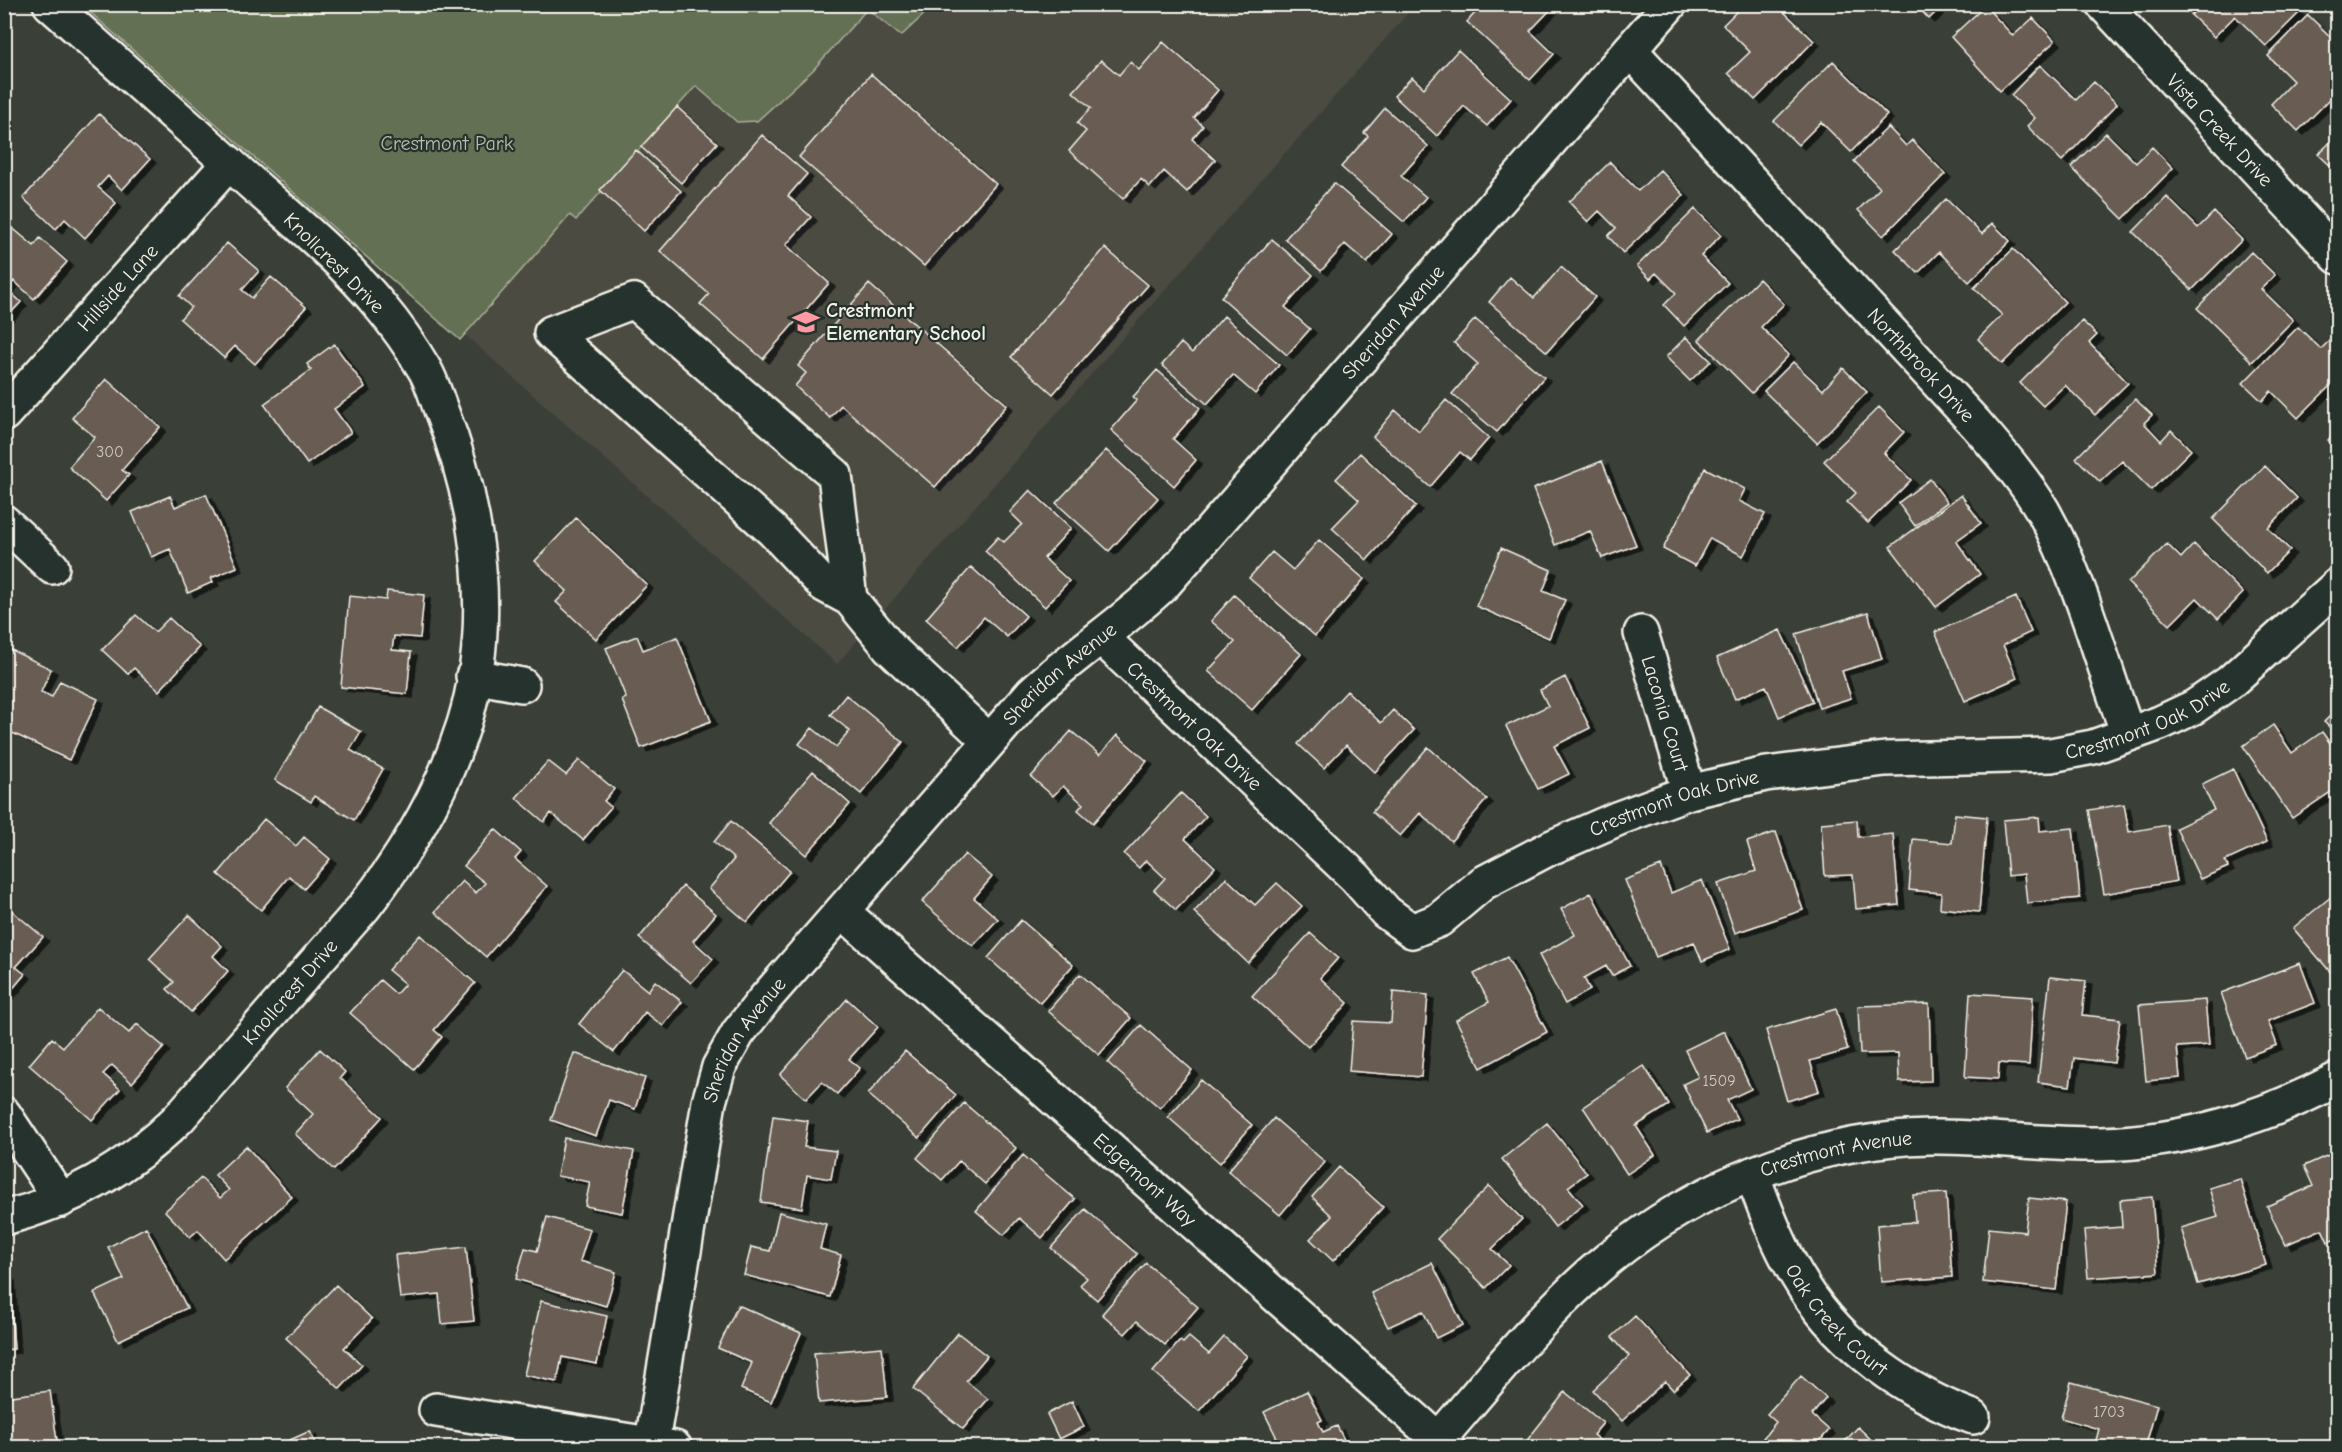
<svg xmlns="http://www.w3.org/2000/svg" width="2342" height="1452" font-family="'Comic Neue',sans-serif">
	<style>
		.built { fill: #4b4b43 }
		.green { fill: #637052; stroke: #acb09d; stroke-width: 1.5 }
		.building { fill: #675c52; stroke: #f4f1e8; stroke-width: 1.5; filter: url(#shadow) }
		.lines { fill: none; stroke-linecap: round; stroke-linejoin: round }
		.minor-casing { stroke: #f4f1e8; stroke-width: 38 }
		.minor { stroke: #26332d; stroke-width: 33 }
		.labels { text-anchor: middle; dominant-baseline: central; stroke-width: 4.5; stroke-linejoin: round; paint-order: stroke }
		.number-label { font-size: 16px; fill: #d1ccc2 }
		.street-label { font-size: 20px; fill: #f4f1e8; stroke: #26332d }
		.park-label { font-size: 20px; fill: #babdac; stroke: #26332d }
		.poi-label { font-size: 20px; font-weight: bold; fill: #f4f1e8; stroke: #26332d; text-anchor: start }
	</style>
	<defs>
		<filter id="shadow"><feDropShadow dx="6" dy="4" stdDeviation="0" flood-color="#0009"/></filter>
	</defs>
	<rect width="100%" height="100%" fill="#3a3f38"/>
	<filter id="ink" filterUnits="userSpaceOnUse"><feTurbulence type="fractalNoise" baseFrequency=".0167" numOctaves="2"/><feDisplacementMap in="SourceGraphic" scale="12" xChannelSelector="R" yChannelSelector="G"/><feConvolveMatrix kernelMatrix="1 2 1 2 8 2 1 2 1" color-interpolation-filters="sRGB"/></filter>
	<g filter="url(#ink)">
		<!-- built -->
		<path class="built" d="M934,5H1415L837,664L464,334L570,215L577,220L696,86L736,122L813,70L867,9L901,36Z"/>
		<!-- green -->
		<path class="green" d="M82,5H934L901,36L867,9L813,70L757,121L737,122L696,86L576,220L570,215L460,340Z"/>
		<!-- building -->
		<path class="building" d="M1483,4L1555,5L1530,31L1554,54L1530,80L1467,22Z
			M1744,4H1787L1782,10L1814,41L1755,100L1728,73L1750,52L1723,25Z
			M1915,4H1944L1929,19Z
			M2202,4H2290L2299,13L2266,46L2235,16L2214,37L2191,15Z
			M1985,6L2013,36L2033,18L2055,41L2000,91L1951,37Z
			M2308,15L2338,44V91L2298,131L2271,104L2293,81L2268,56Z
			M1163,42L1218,90L1194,118L1203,126L1192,139L1215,160L1187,192L1164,171L1150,187L1141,179L1123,199L1069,151L1086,131L1077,123L1091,108L1073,92L1101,60L1119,75L1130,62L1139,70Z
			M1458,50L1511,99L1487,126L1464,106L1437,136L1394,96L1412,77L1424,88Z
			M1833,61L1887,115L1851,152L1821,122L1798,145L1774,121Z
			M2040,65L2076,100L2094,82L2117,104L2062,161L2027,126L2035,118L2011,95Z
			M871,74L996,184L924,266L799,157Z
			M677,107L717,143L681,183L641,147Z
			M1385,108L1428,146L1401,176L1426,197L1404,222L1341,167L1368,136L1364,133Z
			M99,114L150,159L122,190L108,176L98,187L116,203L85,238L65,219L56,229L23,198Z
			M1888,127L1906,146L1912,140L1945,174L1883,236L1858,210L1880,188L1854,161Z
			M2106,133L2136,163L2152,147L2173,168L2123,219L2071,167Z
			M762,135L807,174L788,196L811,217L786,245L829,283L763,359L700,304L709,294L660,251Z
			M2338,135V173L2318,154Z
			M636,150L681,191L644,231L600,190Z
			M1610,162L1638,191L1660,170L1684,195L1623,253L1608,236L1616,228L1599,211L1588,222L1569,202Z
			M1334,183L1392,234L1367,263L1345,244L1321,271L1285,239Z
			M2167,197L2198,228L2214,212L2242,240L2192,290L2133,232Z
			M1946,199L1982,234L1992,223L2010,241L1969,282L1939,252L1918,273L1895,250Z
			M1695,209L1721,235L1701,256L1728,283L1684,326L1664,305L1676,293L1656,273L1650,279L1637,266Z
			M4,221L34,246L40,238L67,262L34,299L14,281L7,289L21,302L4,320Z
			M1272,239L1313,275L1285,307L1310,329L1287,355L1221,297Z
			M227,243L259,271L242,290L252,298L271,277L306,307L255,364L235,346L224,358L180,319L191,307L179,296Z
			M1105,248L1148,285L1053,394L1011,357Z
			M2013,249L2065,302L2002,364L1978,339L2002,315L1974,288Z
			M2251,252L2275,275L2261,289L2293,320L2252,362L2197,308Z
			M1561,267L1595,297L1547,352L1489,302L1510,277L1534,298Z
			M1759,279L1784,304L1761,327L1789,355L1752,393L1699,340Z
			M869,284L1007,405L935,487L841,405L830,418L795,386L806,373L798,366Z
			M1224,316L1279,365L1255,394L1233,375L1207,404L1162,365L1181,343L1192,353Z
			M1475,319L1544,377L1497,432L1452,394L1478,364L1454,343Z
			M2082,321L2097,335L2089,343L2128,383L2095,415L2065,385L2043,406L2020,383Z
			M2298,327L2321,349L2331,339L2338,345V378L2298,418L2271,391L2262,401L2243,383Z
			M1686,337L1711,361L1690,381L1666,357Z
			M334,344L365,387L334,409L351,432L307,464L264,404L311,370L307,364Z
			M1793,362L1823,390L1843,368L1867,392L1817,443L1764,391Z
			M1157,370L1200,408L1173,439L1196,460L1174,486L1111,430L1137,400L1133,397Z
			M106,379L160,427L122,470L129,475L106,501L69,467L95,437L72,418Z
			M2135,399L2152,415L2144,423L2161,441L2171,430L2191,450L2151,490L2122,461L2100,482L2076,458Z
			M1446,400L1489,438L1470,460L1460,452L1430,487L1373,437L1395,410L1419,431Z
			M1879,407L1904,432L1884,453L1911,480L1868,523L1847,502L1856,493L1824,461Z
			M2338,430V467L2328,458L2336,449L2328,440Z
			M1106,450L1158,498L1109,551L1056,503Z
			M1360,453L1416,506L1367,560L1332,528L1359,500L1336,479Z
			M1602,461L1636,545L1602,558L1590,531L1555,545L1533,489Z
			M2265,466L2297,498L2268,528L2290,550L2267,573L2213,519Z
			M1705,468L1745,489L1739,501L1765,514L1743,556L1710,538L1695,566L1663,549Z
			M1930,479L1947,502L1915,526L1898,503Z
			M1030,490L1071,528L1044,558L1069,581L1045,607L985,551L998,537L1004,542L1022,524L1010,512Z
			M206,494L237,567L211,578L213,582L188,593L170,549L151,557L132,512L170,496L175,507Z
			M1961,495L1981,523L1956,541L1980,574L1936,607L1890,547Z
			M576,518L647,585L596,639L556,602L567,591L535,561Z
			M1319,540L1364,579L1315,636L1249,578L1272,552L1293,570Z
			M2167,544L2181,558L2194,544L2243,593L2218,619L2197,598L2170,625L2128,583Z
			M1501,548L1551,570L1543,591L1565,600L1549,638L1476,606Z
			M971,567L1026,616L1007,637L984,617L958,647L926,619Z
			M387,591L424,595L420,638L394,636L392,650L411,652L407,694L341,687L349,596L386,600Z
			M1234,595L1301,654L1252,710L1208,671L1235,642L1211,621Z
			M2016,597L2031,632L2003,645L2017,678L1965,701L1935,632Z
			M1868,612L1882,659L1842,671L1851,698L1819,708L1796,634Z
			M136,615L155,632L169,618L200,647L159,691L134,668L128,674L102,650Z
			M1780,630L1813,702L1779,717L1766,686L1735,699L1717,658Z
			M637,636L643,650L677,637L711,721L641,748L622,700L626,698L606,648Z
			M7,648L51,669L41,692L52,697L60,681L98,699L69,760L4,729V654Z
			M1565,677L1590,728L1554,746L1569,774L1538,789L1506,726L1548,706L1540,690Z
			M1347,691L1381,723L1393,710L1414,730L1375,772L1346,745L1324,768L1298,744Z
			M846,695L903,742L861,794L799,744L812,728L836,747L850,731L830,715Z
			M318,707L361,732L350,750L383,769L354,820L314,796L311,802L275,780Z
			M2338,708V735L2324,722Z
			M2273,725L2292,753L2322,732L2338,754V787L2292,818L2243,746Z
			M1071,731L1100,755L1117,735L1147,761L1093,823L1078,810L1083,804L1063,786L1053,796L1031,777Z
			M1428,747L1487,799L1451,841L1420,813L1400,836L1372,812Z
			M579,760L614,789L604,801L611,807L583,840L551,813L544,822L516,798L548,761L566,775Z
			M2233,769L2267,842L2225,861L2228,867L2200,879L2176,828L2214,810L2202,784Z
			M813,771L850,804L806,855L769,823Z
			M1181,793L1206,816L1185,839L1215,867L1176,910L1154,890L1165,878L1146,860L1139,868L1124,854Z
			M2124,804L2129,832L2167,825L2177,881L2104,894L2089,810Z
			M1955,814L1987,817L1979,912L1940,908L1941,893L1909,890L1913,839L1952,843Z
			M2039,817L2040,831L2073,828L2080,898L2027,903L2024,874L2008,876L2003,820Z
			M264,819L296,846L304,837L330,859L304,889L289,876L261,910L218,874Z
			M1857,820L1858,837L1893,834L1899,905L1856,909L1853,875L1825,876L1821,823Z
			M731,821L790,871L747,922L709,889L734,859L714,842Z
			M495,829L521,852L515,859L547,886L486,957L435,912L462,881L476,893L485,883L464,866Z
			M1776,832L1803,910L1735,933L1718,884L1756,871L1747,842Z
			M965,854L992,877L974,898L998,919L973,946L922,902Z
			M1661,866L1671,893L1702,880L1730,949L1702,961L1694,942L1656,957L1625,880Z
			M1226,878L1255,905L1277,883L1302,906L1248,963L1194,912Z
			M683,886L716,914L693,941L713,959L691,983L639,938Z
			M2338,891V981L2293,928Z
			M1591,893L1630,966L1612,976L1606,966L1584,978L1590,990L1565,1004L1539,955L1575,935L1561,909Z
			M4,904L43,937L16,967L25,974L4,999Z
			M189,915L222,946L213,956L228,971L191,1012L167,989L174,982L149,959Z
			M1021,920L1073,965L1040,1003L988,958Z
			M1310,933L1338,958L1320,978L1348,1003L1308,1047L1252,996Z
			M420,935L475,983L434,1030L442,1037L414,1069L350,1013L380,980L396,994L405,984L388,970Z
			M1507,957L1547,1032L1481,1068L1456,1020L1489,1002L1474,974Z
			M2300,963L2315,1003L2268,1021L2277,1045L2245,1057L2221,993Z
			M622,970L648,991L655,981L682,1002L663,1026L645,1012L614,1052L579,1024Z
			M1080,974L1131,1018L1099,1055L1048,1011Z
			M2050,977L2086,981L2082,1015L2120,1019L2114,1063L2074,1058L2070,1086L2038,1082Z
			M1393,992L1428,995L1421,1077L1349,1071L1353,1021L1391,1023Z
			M1970,993L2033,997L2029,1065L1999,1063L1998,1079L1965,1077Z
			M847,999L878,1027L849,1059L860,1068L837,1094L822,1082L806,1099L780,1075Z
			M2205,1000L2209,1045L2177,1047L2180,1078L2146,1081L2139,1005Z
			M1929,1004L1931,1081L1899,1082L1898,1053L1860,1054L1858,1006Z
			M98,1007L129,1033L137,1024L164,1047L132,1083L112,1065L103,1074L120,1089L92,1120L29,1065L52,1038L63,1047Z
			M1836,1009L1848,1050L1810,1061L1819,1091L1787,1101L1766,1030Z
			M1141,1025L1192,1070L1160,1108L1108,1063Z
			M1724,1031L1751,1089L1727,1100L1737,1119L1707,1133L1683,1084L1698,1077L1685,1050Z
			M320,1049L345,1072L340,1078L382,1117L334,1170L295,1134L313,1114L285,1088Z
			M905,1051L956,1095L919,1138L868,1094Z
			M574,1053L645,1078L635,1109L609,1100L596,1136L551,1120Z
			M1644,1066L1669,1105L1636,1126L1655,1155L1627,1174L1583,1107Z
			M1201,1080L1252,1125L1220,1163L1168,1117Z
			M964,1103L1016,1148L985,1184L959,1161L942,1180L917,1158Z
			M773,1116L808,1121L804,1147L836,1151L831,1179L807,1175L802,1208L761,1202Z
			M1274,1118L1325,1162L1280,1215L1228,1171Z
			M1547,1123L1587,1173L1568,1187L1583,1205L1555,1227L1502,1159Z
			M564,1138L634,1151L622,1213L585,1206L590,1182L557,1176Z
			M246,1146L292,1197L224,1259L198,1230L190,1237L165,1211L201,1178L220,1198L229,1190L215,1175Z
			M2333,1153L2338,1164V1238L2328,1242L2322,1229L2285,1245L2267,1206L2313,1186L2304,1166Z
			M1023,1155L1075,1199L1042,1238L1019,1218L1004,1235L976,1211Z
			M1339,1167L1383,1207L1333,1261L1310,1239L1332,1216L1312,1197Z
			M2240,1179L2266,1265L2198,1284L2181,1228L2218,1217L2209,1188Z
			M1489,1186L1522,1219L1492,1249L1509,1265L1486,1288L1437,1239Z
			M1946,1193L1952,1277L1881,1282L1877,1225L1915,1222L1913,1195Z
			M2152,1197L2158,1273L2088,1278L2084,1230L2122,1227L2120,1200Z
			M2029,1198L2066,1202L2056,1290L1983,1282L1989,1228L2025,1232Z
			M1085,1209L1137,1254L1097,1300L1080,1285L1087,1278L1051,1248Z
			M779,1212L826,1224L820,1249L841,1255L830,1297L744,1275L751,1247L770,1251Z
			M547,1217L590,1229L580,1261L616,1272L606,1306L516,1279L525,1248L537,1251Z
			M146,1227L187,1308L118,1341L94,1293L124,1279L108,1247Z
			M466,1247L474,1321L442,1324L439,1294L400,1298L395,1255Z
			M1146,1263L1198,1307L1165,1345L1137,1321L1125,1334L1102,1314Z
			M1432,1263L1463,1325L1436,1338L1423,1311L1388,1327L1371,1293Z
			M9,1277L14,1349L4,1350V1278Z
			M336,1285L372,1319L344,1348L362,1365L340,1389L286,1338Z
			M541,1301L607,1316L597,1364L562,1357L557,1382L524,1375Z
			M738,1305L801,1333L771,1402L741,1389L752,1363L718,1348Z
			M1635,1316L1690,1375L1673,1390L1665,1381L1622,1421L1593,1390L1629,1356L1612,1337Z
			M958,1333L987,1356L966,1381L988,1399L963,1429L913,1389Z
			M1189,1337L1209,1354L1224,1337L1247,1356L1199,1411L1153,1372L1180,1341L1183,1343Z
			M882,1347L887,1397L819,1403L814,1353Z
			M1801,1376L1826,1398L1812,1415L1829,1430L1814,1448H1755L1776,1422L1767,1414Z
			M2071,1382L2157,1405L2145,1448H2094L2099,1429L2061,1418Z
			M50,1391L58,1448H4V1397Z
			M1307,1391L1322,1420L1318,1422L1323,1432L1337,1426L1348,1448H1282L1264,1412Z
			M1565,1392L1603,1423L1593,1435L1603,1443L1599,1448H1521Z
			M1072,1401L1084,1427L1059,1439L1047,1414Z
			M1858,1427L1880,1448H1839Z
			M310,1431L317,1448H272Z
			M1042,1439V1448H975V1445Z"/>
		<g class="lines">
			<defs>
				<g id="minor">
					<path id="s1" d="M2103,4L2338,257"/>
					<path id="s2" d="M1630,50L1976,424C2000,452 2024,479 2043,511C2080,577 2102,663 2128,734"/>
					<path id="s3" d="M4,414L229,163"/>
					<path d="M4,522L52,567"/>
					<path d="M850,599L835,475L634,301L551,333L772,530L824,585L850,599L890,648L989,741"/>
					<path id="s4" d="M1641,633L1689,792"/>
					<path id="s5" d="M1101,637L1355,877L1386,912L1412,931L1439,920L1483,883L1550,848L1619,818L1689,792L1766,774L1885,759L2051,755L2093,747L2160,723L2194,707L2230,682L2338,585"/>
					<path d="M473,676L522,685"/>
					<path id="s6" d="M842,911L1448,1448"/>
					<path d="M4,1114L61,1200"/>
					<path id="s7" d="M1752,1174C1766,1212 1781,1252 1804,1287C1842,1347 1907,1393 1973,1417"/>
					<path id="s8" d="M4,1218C72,1201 128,1168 178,1119L364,907C407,852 443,791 464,724C495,623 480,508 441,410C436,397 432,382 425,370C412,348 396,325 380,306C344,262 299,225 257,188C188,126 119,65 50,4"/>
					<path d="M436,1410L675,1448"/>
					<path id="s9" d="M651,1448L709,1102L719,1067L738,1033L764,1000L1032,693C1074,654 1123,623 1165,583L1670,4"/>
					<path id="s10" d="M1431,1448C1486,1385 1543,1312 1608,1259C1697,1186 1814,1139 1930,1137C1987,1136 2044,1145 2101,1144C2183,1142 2265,1118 2338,1079"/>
				</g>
			</defs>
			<!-- minor casing -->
			<use href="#minor" class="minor-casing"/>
			<!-- minor -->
			<use href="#minor" class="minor"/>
		</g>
	</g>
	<!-- icons -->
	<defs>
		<symbol id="school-bare" viewBox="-9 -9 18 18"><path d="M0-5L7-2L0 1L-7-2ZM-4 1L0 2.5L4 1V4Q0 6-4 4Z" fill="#ff9aa2" stroke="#26332d" stroke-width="2.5" paint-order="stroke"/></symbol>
	</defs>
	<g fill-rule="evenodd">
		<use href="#school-bare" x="787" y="303" width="38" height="38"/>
	</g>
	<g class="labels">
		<!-- number labels -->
		<g class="number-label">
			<text x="110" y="452">300</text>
			<text x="1719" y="1081">1509</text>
			<text x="2109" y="1412">1703</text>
		</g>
		<!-- street labels -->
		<g class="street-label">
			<text stroke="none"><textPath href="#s1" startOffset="172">Vista Creek Drive</textPath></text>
			<text transform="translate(334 263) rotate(45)">Knollcrest Drive</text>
			<text stroke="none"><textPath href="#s3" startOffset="170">Hillside Lane</textPath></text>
			<text stroke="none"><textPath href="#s9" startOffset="1395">Sheridan Avenue</textPath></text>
			<text stroke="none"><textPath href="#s2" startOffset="429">Northbrook Drive</textPath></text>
			<text stroke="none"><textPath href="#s9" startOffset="909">Sheridan Avenue</textPath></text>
			<text stroke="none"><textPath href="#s4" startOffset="84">Laconia Court</textPath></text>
			<text stroke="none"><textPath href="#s5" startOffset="1209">Crestmont Oak Drive</textPath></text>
			<text stroke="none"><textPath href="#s5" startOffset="129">Crestmont Oak Drive</textPath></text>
			<text stroke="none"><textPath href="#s5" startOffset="723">Crestmont Oak Drive</textPath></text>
			<text stroke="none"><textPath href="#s8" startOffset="372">Knollcrest Drive</textPath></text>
			<text stroke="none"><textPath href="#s9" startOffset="423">Sheridan Avenue</textPath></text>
			<text stroke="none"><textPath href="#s10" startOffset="514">Crestmont Avenue</textPath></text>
			<text stroke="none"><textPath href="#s6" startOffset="405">Edgemont Way</textPath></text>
			<text stroke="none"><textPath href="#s7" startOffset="171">Oak Creek Court</textPath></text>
		</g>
		<!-- park labels -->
		<g class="park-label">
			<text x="447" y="143">Crestmont Park</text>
		</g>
		<!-- poi labels -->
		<g class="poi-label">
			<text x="826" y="310">Crestmont<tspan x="826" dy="23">Elementary School</tspan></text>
		</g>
	</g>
	<!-- margin -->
	<rect width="2342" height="1452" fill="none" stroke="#26332d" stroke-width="24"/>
	<rect x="12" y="12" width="2318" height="1428" fill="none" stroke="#f4f1e8" stroke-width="2" filter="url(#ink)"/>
</svg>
